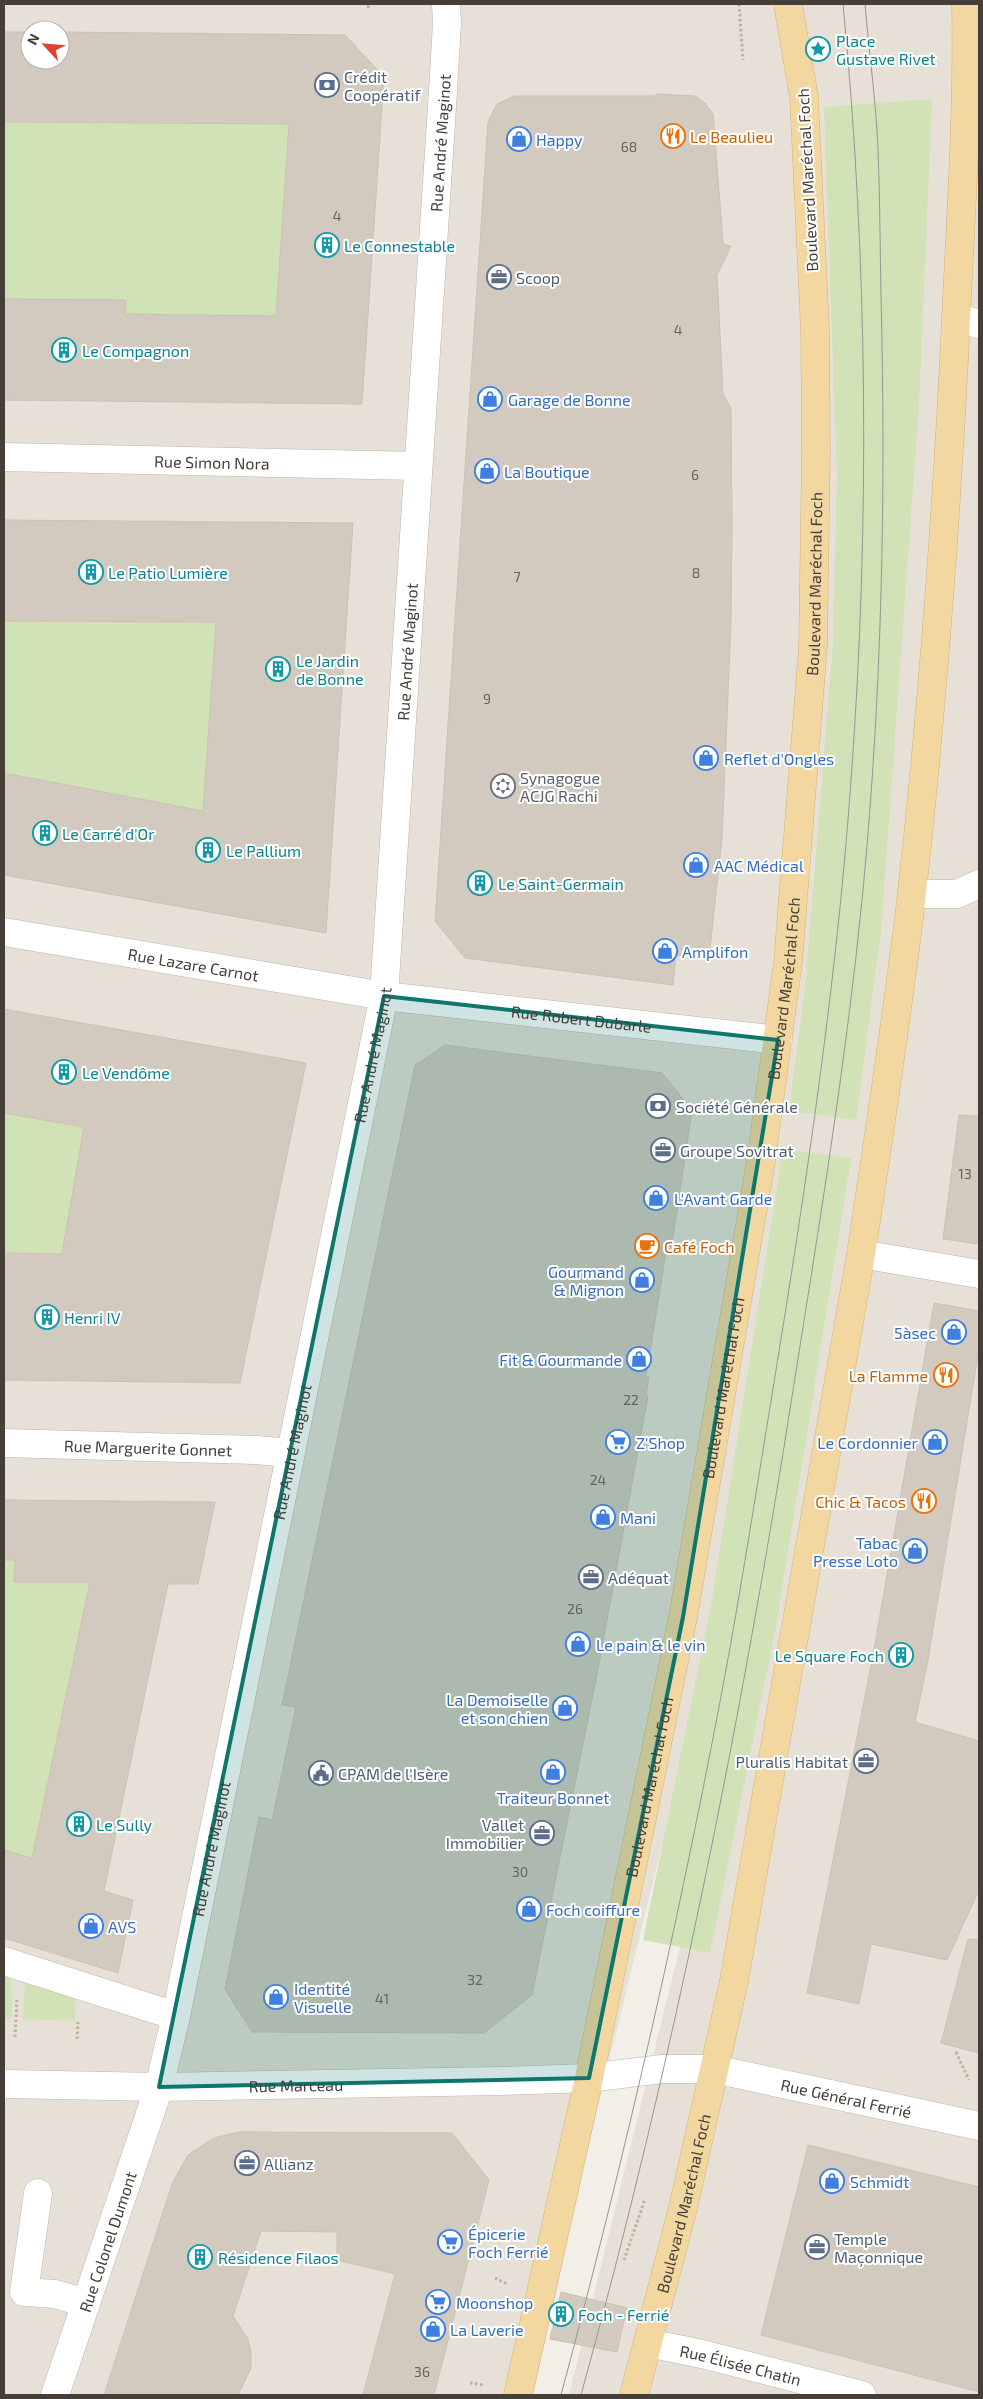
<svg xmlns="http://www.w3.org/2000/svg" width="983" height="2399" font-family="'Exo 2',sans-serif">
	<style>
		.residential { fill: #e6e0d7; fill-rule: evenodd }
		.green { fill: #d0e2b6 }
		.building { fill: #d3cabf; stroke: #ccc1b3 }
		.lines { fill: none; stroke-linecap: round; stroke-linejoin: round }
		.minor-casing { stroke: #bdb6ac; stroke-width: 29 }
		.major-casing { stroke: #d6b373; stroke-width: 29 }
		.path { stroke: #bdb19f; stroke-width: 3; stroke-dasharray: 2.5 2.5; stroke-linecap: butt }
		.minor { stroke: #fff; stroke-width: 28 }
		.major { stroke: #f3d7a1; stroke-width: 28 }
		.tram { stroke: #969696; stroke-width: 1 }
		.marked { fill: #0f766e; fill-opacity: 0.2; stroke: #0f766e; stroke-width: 4; stroke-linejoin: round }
		.labels { text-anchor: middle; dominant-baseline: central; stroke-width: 4; stroke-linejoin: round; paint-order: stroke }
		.number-label { font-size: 14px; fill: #68625a }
		.culture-label { font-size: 16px; fill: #0d838f; stroke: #fff; text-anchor: start }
		.service-label { font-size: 16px; fill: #4e5e75; stroke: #fff; text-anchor: start }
		.food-label { font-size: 16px; fill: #c56008; stroke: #fff; text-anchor: start }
		.shop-label { font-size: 16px; fill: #366cbe; stroke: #fff; text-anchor: start }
		.street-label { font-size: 16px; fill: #453f38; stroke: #fff }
		.worship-label { font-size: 16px; fill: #5b616d; stroke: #fff; text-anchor: start }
	</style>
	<rect width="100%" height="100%" fill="#f2efe8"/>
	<!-- residential -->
	<path class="residential" d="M4,4H979V2395H569L684,1931L795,1304L527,2395H4ZM30,30H60V60H30Z"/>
	<!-- green -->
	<path class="green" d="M932,99L919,403L881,930L856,1120L789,1111L806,979L833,642L837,476L824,107Z
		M4,122L289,124L276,316L175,315L124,401L125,300L4,299Z
		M4,621L216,622L203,811L4,774Z
		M4,1112L113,1132L62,1254L4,1253Z
		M783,1149L851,1158L776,1626L710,1953L643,1940L711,1606Z
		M4,1560H15L14,1581L73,1560V1582H109V1614L83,1616L37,1833L39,1860L4,1850Z
		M4,1975L11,1978L12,2019H4Z
		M25,1982L76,1996L75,2021L23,2019Z"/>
	<!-- building -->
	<path class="building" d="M4,32H30V60H60V32L345,35L384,77L362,404L4,400V299L126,300L125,314L276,316L289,124L4,122Z
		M656,94L695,96L705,103L713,114L723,244L731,246L717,275L723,394L731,408L732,524L731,622L722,838L709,958L676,955L673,985L465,958L435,921L488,122L497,104L514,96H656Z
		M4,520L353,523L326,933L4,875V773L203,811L216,622L4,621Z
		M4,1009L306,1063L240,1383L4,1380V1253L62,1254L84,1127L4,1113Z
		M445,1045L662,1073L692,1110L675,1225L671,1247L667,1246L646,1376L649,1377L646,1395L648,1396L596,1680L532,1995L484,2033L252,2032L225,1989L232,1954L259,1817L272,1820L296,1707L282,1705L415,1065Z
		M959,1115L979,1116V1244L943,1239Z
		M934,1303L979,1311V1349L928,1660L915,1722L979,1741V1890L947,1960L871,1944L859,2004L807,1993L874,1650Z
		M4,1500L215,1502L198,1584H168L146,1688L104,1891L133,1900L118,1973L4,1938V1850L32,1858L90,1582H14L15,1560H4Z
		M968,1939L979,1940V2053L941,2043Z
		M238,2132L452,2133L489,2180L434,2395H363L395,2274L337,2260V2232L261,2231L233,2316L248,2339L251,2352V2368L238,2395H104L172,2184L188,2155L214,2138Z
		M808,2145L979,2187V2392L761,2335Z
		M561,2292L627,2308L617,2352L550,2339Z"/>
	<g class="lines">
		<defs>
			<g id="minor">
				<path d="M956,317L979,324"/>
				<path id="s1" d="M4,457L418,466"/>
				<path d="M912,894H957L979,884"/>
				<path id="s2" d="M4,932L384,996L778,1040"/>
				<path d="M861,1254L979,1274"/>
				<path id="s3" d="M4,1443L256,1450L290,1453"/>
				<path d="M4,1961L176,2016"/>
				<path id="s4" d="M4,2084L159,2087L500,2081L589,2078L662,2069H714L979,2126"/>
				<path d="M38,2193L24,2292L55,2294L86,2303"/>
				<path id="s5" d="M648,2343L702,2354L862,2395"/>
				<path id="s6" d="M55,2395L159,2087L176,2016L384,996L443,91L447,23L446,4"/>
			</g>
			<g id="major">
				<path id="s7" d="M518,2395L589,2078L683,1617L761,1161L788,962L813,647L816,450L815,330L804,97L788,4"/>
				<path id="s8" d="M634,2395L683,2208L734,1981L861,1254C879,1134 898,1013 912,892C933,702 947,510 956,319C961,214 968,109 966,4"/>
			</g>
		</defs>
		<!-- minor casing -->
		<use href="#minor" class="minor-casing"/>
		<!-- major casing -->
		<use href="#major" class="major-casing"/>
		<!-- path -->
		<path class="path" d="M739,4L743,60
			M368,8L369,4
			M15,2037L17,2000
			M77,2039L78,2022
			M956,2052L969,2080
			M624,2260L645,2199
			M495,2278L507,2284
			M470,2383L484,2385"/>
		<!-- minor -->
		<use href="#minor" class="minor"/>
		<!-- major -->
		<use href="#major" class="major"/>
		<!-- tram -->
		<path class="tram" d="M561,2395C627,2149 684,1899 730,1648C742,1580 753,1512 764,1444C800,1224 835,1004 851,781C870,523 868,262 843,4
			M581,2395C673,2063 741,1724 794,1384C820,1220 847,1056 863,890C882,692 886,494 881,295C880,246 880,198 878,149C876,101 869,52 865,4"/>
	</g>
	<!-- marked area -->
	<path class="marked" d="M384,996L778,1040L683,1617L589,2078L159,2087Z"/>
	<!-- icons -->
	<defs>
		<symbol id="sight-ring" viewBox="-11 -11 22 22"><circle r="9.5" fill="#fff" stroke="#0f9aa8" stroke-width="1.5"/><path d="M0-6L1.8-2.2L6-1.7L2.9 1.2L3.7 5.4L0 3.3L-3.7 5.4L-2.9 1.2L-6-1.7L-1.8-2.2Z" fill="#0f9aa8"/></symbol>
		<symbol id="bank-ring" viewBox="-11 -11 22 22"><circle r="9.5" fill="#fff" stroke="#5c6f8a" stroke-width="1.5"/><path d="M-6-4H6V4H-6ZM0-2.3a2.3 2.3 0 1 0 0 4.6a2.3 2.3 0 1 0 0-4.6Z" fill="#5c6f8a"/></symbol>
		<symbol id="restaurant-ring" viewBox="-11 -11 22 22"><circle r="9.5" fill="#fff" stroke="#e8710a" stroke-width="1.5"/><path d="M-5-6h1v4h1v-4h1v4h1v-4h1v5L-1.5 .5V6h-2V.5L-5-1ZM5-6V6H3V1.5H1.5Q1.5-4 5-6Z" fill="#e8710a"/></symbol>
		<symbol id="shop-ring" viewBox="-11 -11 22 22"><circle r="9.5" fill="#fff" stroke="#3f7fe0" stroke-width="1.5"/><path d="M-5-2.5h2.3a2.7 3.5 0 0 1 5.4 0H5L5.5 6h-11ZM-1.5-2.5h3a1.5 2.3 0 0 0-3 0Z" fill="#3f7fe0"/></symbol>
		<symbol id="building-ring" viewBox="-11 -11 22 22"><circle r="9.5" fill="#fff" stroke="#0f9aa8" stroke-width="1.5"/><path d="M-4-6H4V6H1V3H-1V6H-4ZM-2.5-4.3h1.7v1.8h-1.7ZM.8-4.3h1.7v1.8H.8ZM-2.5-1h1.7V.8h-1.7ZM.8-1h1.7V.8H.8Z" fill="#0f9aa8"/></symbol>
		<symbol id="office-ring" viewBox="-11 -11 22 22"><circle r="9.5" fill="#fff" stroke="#5c6f8a" stroke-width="1.5"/><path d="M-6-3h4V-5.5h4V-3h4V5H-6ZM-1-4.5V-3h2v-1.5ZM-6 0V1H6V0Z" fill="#5c6f8a"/></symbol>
		<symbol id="synagogue-ring" viewBox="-11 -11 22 22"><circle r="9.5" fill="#fff" stroke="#6b7280" stroke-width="1.5"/><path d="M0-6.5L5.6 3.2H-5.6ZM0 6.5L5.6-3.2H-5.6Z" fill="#6b7280"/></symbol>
		<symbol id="cafe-ring" viewBox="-11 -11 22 22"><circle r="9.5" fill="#fff" stroke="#e8710a" stroke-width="1.5"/><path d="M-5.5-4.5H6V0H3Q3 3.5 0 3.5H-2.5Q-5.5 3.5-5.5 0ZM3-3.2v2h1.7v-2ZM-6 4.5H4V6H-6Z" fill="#e8710a"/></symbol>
		<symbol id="supermarket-ring" viewBox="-11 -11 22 22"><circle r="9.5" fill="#fff" stroke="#3f7fe0" stroke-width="1.5"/><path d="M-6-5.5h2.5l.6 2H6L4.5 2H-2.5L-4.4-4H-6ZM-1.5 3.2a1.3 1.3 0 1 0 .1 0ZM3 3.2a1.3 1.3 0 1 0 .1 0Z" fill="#3f7fe0"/></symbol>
		<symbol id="civic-ring" viewBox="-11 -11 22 22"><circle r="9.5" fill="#fff" stroke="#5c6f8a" stroke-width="1.5"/><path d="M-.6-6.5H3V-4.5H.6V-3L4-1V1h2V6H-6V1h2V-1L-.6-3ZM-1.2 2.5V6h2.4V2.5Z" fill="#5c6f8a"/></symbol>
	</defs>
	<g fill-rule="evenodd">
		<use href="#sight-ring" x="804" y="35" width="28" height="28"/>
		<use href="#bank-ring" x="313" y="71" width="28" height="28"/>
		<use href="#restaurant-ring" x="659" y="122" width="28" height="28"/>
		<use href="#shop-ring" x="505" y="125" width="28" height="28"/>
		<use href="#building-ring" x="313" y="231" width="28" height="28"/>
		<use href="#office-ring" x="485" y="263" width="28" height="28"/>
		<use href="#building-ring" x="50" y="336" width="28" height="28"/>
		<use href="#shop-ring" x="476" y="385" width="28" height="28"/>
		<use href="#shop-ring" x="473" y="457" width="28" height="28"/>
		<use href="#building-ring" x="77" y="558" width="28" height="28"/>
		<use href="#building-ring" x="264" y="655" width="28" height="28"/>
		<use href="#shop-ring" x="692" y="744" width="28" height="28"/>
		<use href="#synagogue-ring" x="489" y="772" width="28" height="28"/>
		<use href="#building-ring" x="31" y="819" width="28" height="28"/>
		<use href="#building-ring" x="194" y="836" width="28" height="28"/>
		<use href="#shop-ring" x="682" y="851" width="28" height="28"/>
		<use href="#building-ring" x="466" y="869" width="28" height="28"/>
		<use href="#shop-ring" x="651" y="937" width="28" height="28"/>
		<use href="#building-ring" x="50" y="1058" width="28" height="28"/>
		<use href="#bank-ring" x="644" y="1092" width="28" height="28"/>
		<use href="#office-ring" x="649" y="1136" width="28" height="28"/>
		<use href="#shop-ring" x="642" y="1184" width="28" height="28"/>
		<use href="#cafe-ring" x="633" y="1232" width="28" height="28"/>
		<use href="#shop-ring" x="628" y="1266" width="28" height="28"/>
		<use href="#building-ring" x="33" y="1303" width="28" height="28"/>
		<use href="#shop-ring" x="940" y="1318" width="28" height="28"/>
		<use href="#shop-ring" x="625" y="1345" width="28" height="28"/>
		<use href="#restaurant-ring" x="932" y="1361" width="28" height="28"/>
		<use href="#supermarket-ring" x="604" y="1428" width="28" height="28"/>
		<use href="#shop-ring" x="921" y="1428" width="28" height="28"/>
		<use href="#restaurant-ring" x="910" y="1487" width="28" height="28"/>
		<use href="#shop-ring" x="589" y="1503" width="28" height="28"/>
		<use href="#shop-ring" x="901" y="1537" width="28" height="28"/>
		<use href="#office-ring" x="577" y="1563" width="28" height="28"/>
		<use href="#shop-ring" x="564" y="1630" width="28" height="28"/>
		<use href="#building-ring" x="887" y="1641" width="28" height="28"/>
		<use href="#shop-ring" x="551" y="1694" width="28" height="28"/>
		<use href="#office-ring" x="852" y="1747" width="28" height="28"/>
		<use href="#shop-ring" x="539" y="1758" width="28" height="28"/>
		<use href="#civic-ring" x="307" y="1759" width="28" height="28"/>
		<use href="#building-ring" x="65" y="1810" width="28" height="28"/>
		<use href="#office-ring" x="528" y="1819" width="28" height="28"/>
		<use href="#shop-ring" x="515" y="1895" width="28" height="28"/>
		<use href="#shop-ring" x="77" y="1912" width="28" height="28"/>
		<use href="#shop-ring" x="262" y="1983" width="28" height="28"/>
		<use href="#office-ring" x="233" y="2149" width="28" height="28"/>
		<use href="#shop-ring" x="818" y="2167" width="28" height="28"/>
		<use href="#supermarket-ring" x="436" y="2228" width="28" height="28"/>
		<use href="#office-ring" x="803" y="2233" width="28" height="28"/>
		<use href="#building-ring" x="186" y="2243" width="28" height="28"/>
		<use href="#supermarket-ring" x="424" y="2288" width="28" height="28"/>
		<use href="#building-ring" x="547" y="2300" width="28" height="28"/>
		<use href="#shop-ring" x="419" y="2315" width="28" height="28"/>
	</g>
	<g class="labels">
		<!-- number labels -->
		<g class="number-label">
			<text x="629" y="146">68</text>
			<text x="337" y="215">4</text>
			<text x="678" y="329">4</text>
			<text x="695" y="474">6</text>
			<text x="696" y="572">8</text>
			<text x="517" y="576">7</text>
			<text x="487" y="698">9</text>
			<text x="965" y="1173">13</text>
			<text x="631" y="1399">22</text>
			<text x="598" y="1479">24</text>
			<text x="575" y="1608">26</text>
			<text x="520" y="1871">30</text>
			<text x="475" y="1979">32</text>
			<text x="382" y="1998">41</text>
			<text x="422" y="2371">36</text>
		</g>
		<!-- culture labels -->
		<g class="culture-label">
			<text x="836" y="40">Place<tspan x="836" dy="18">Gustave Rivet</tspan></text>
			<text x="344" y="245">Le Connestable</text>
			<text x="82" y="350">Le Compagnon</text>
			<text x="108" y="572">Le Patio Lumière</text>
			<text x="296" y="660">Le Jardin<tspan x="296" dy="18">de Bonne</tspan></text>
			<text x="62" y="833">Le Carré d'Or</text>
			<text x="226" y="850">Le Pallium</text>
			<text x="498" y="883">Le Saint-Germain</text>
			<text x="82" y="1072">Le Vendôme</text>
			<text x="64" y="1317">Henri IV</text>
			<text x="884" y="1655" text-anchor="end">Le Square Foch</text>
			<text x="96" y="1824">Le Sully</text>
			<text x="218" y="2257">Résidence Filaos</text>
			<text x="578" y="2314">Foch - Ferrié</text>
		</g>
		<!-- service labels -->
		<g class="service-label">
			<text x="344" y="76">Crédit<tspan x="344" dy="18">Coopératif</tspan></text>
			<text x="516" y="277">Scoop</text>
			<text x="676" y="1106">Société Générale</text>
			<text x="680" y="1150">Groupe Sovitrat</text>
			<text x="608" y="1577">Adéquat</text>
			<text x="848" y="1761" text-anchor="end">Pluralis Habitat</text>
			<text x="338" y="1773">CPAM de l'Isère</text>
			<text x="524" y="1824" text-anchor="end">Vallet<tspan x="524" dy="18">Immobilier</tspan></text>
			<text x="264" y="2163">Allianz</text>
			<text x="834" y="2238">Temple<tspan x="834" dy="18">Maçonnique</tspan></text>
		</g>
		<!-- food labels -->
		<g class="food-label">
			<text x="690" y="136">Le Beaulieu</text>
			<text x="664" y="1246">Café Foch</text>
			<text x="928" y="1375" text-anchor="end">La Flamme</text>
			<text x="906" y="1501" text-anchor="end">Chic &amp; Tacos</text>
		</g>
		<!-- shop labels -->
		<g class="shop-label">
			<text x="536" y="139">Happy</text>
			<text x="508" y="399">Garage de Bonne</text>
			<text x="504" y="471">La Boutique</text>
			<text x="724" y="758">Reflet d'Ongles</text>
			<text x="714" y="865">AAC Médical</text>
			<text x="682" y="951">Amplifon</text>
			<text x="674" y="1198">L'Avant Garde</text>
			<text x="624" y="1271" text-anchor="end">Gourmand<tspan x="624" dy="18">&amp; Mignon</tspan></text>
			<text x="936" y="1332" text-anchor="end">5àsec</text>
			<text x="622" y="1359" text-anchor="end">Fit &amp; Gourmande</text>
			<text x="636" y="1442">Z'Shop</text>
			<text x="918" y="1442" text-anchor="end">Le Cordonnier</text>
			<text x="620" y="1517">Mani</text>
			<text x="898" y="1542" text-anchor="end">Tabac<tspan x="898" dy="18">Presse Loto</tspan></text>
			<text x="596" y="1644">Le pain &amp; le vin</text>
			<text x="548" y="1699" text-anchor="end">La Demoiselle<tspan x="548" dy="18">et son chien</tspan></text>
			<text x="553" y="1797" text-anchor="middle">Traiteur Bonnet</text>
			<text x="546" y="1909">Foch coiffure</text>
			<text x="108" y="1926">AVS</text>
			<text x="294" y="1988">Identité<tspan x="294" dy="18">Visuelle</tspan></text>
			<text x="850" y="2181">Schmidt</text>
			<text x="468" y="2233">Épicerie<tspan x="468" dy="18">Foch Ferrié</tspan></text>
			<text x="456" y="2302">Moonshop</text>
			<text x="450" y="2329">La Laverie</text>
		</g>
		<!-- street labels -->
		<g class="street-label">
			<text stroke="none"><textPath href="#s6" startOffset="2294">Rue André Maginot</textPath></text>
			<text transform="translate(807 180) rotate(-93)">Boulevard Maréchal Foch</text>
			<text stroke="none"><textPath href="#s1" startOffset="208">Rue Simon Nora</textPath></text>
			<text stroke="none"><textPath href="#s7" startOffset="1838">Boulevard Maréchal Foch</textPath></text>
			<text stroke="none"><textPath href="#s6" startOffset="1784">Rue André Maginot</textPath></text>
			<text stroke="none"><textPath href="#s2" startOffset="192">Rue Lazare Carnot</textPath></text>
			<text stroke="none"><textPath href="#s7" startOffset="1432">Boulevard Maréchal Foch</textPath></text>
			<text stroke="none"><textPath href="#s2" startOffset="584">Rue Robert Dubarle</textPath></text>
			<text stroke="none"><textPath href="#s6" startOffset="1379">Rue André Maginot</textPath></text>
			<text stroke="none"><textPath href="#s7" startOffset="1028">Boulevard Maréchal Foch</textPath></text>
			<text stroke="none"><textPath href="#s3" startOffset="144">Rue Marguerite Gonnet</textPath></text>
			<text stroke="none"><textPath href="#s6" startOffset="974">Rue André Maginot</textPath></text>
			<text stroke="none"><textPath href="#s7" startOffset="622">Boulevard Maréchal Foch</textPath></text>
			<text stroke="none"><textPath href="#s6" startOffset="569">Rue André Maginot</textPath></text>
			<text stroke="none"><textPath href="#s4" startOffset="292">Rue Marceau</textPath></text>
			<text stroke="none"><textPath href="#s4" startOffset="846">Rue Général Ferrié</textPath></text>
			<text stroke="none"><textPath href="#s8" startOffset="198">Boulevard Maréchal Foch</textPath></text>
			<text stroke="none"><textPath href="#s6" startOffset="162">Rue Colonel Dumont</textPath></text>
			<text stroke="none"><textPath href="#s5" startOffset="95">Rue Élisée Chatin</textPath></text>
		</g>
		<!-- worship labels -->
		<g class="worship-label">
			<text x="520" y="777">Synagogue<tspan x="520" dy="18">ACJG Rachi</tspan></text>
		</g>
	</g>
	<!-- border -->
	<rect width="983" height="2399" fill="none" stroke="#453f38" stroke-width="10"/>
	<!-- north arrow -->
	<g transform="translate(45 45) rotate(296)"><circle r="24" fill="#ffffff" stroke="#b5b2af"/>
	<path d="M0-4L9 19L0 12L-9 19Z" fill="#e14130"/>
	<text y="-8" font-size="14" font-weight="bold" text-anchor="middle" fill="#453f38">N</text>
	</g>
</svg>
